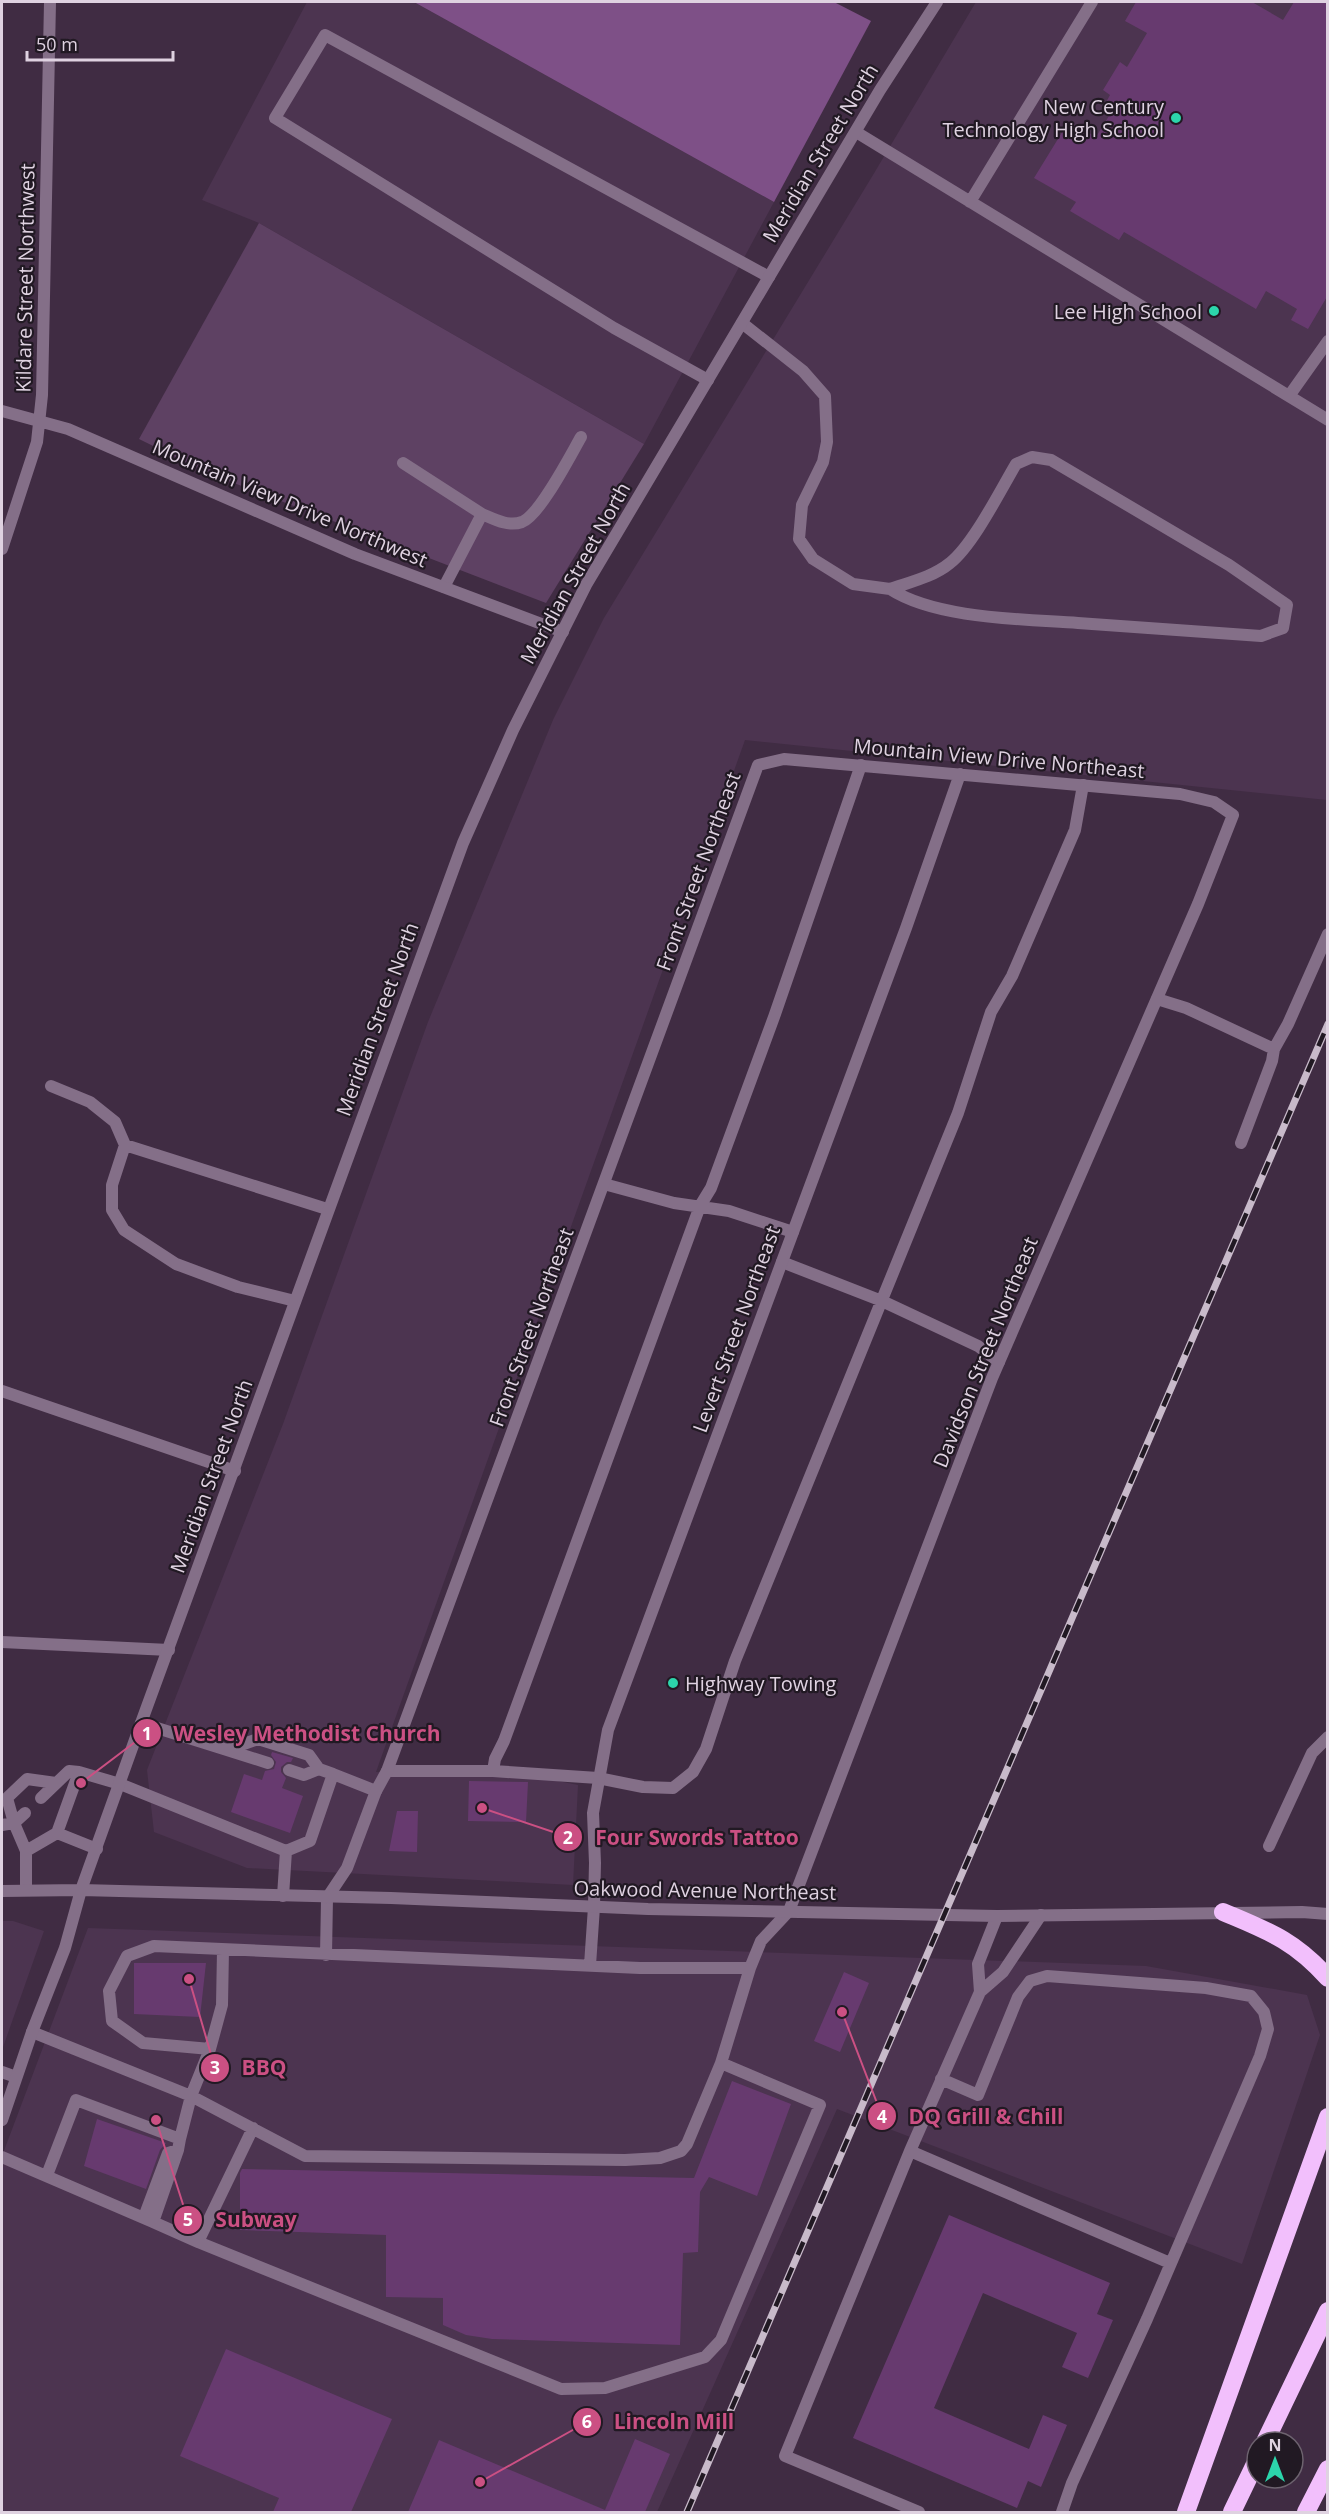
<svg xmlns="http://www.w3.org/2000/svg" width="1329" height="2514" font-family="'Open Sans',sans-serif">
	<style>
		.built { fill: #4c3450 }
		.green { fill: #5e4163 }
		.forest { fill: #7e5087 }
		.building { fill: #673a6f }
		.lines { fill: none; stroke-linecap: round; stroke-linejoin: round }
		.service { stroke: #846f88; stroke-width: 12 }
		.minor { stroke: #846f88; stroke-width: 12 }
		.tertiary { stroke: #846f88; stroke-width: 12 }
		.motorway { stroke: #f2bffc; stroke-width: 18 }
		.rail-casing { stroke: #c8baca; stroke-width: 7 }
		.rail { stroke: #211923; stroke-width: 4.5; stroke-dasharray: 14; stroke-linecap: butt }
		.poi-dot { fill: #2cd5ab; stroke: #211923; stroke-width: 2 }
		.labels { text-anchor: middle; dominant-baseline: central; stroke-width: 4.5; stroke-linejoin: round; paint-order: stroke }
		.poi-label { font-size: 20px; fill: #dfd2e1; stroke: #211923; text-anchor: end }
		.street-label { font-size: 20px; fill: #dfd2e1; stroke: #211923 }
		.leader { fill: none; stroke: #cb5083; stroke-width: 2 }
		.callout-dot { fill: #cb5083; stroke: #211923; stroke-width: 2 }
		.mark-label { font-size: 18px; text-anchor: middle; font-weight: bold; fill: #fff }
		.callout-label { font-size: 21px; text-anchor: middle; font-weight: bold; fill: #cb5083; stroke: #211923; stroke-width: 4.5; stroke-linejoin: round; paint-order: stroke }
	</style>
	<rect width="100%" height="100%" fill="#402c43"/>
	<!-- built -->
	<path class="built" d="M307,2H414L774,202L644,444L259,223L202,200Z
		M976,2H1327V800L745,740L376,1772L538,1777L578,1785L573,1885L247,1868L154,1832L147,1770L283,1424L428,1022L553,720L604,618L873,175Z
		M2,1921H13L44,1931L2,2050Z
		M88,1928L1146,1966L1307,1995L1320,2035L1242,2264L837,2109L657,2512H2V2156Z"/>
	<!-- green -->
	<path class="green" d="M259,223L644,444L546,603L208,473L139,439Z"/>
	<!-- forest -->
	<path class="forest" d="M414,2H834L871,21L774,202Z"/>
	<!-- building -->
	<path class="building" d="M1136,2H1252L1283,20L1294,2H1328V295L1308,329L1291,320L1297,309L1266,291L1256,309L1124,232L1119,240L1070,211L1076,202L1034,178L1069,121L1096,137L1112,111L1104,106L1110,95L1103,90L1120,62L1127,67L1147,33L1125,21Z
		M272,1752L293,1758L291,1762H287L281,1767V1772L286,1778L282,1788L303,1796L290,1833L231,1812L244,1774L262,1780L265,1771L274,1769L276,1762L271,1755Z
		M469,1781L528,1782L526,1822L468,1821Z
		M397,1811H418L417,1852L389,1851Z
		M134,1963H206L200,2017L134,2014Z
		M844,1972L869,1983L840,2052L814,2041Z
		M732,2081L791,2104L757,2196L709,2177L700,2192L698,2252L683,2253L680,2345L492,2339L466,2335L443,2325V2298L386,2297V2235L240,2230V2173L242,2169L694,2178Z
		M97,2119L166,2143L160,2150L146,2189L84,2166Z
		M949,2215L1110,2283L1097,2314L1113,2320L1088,2378L1062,2367L1077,2333L983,2293L934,2408L1029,2449L1043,2415L1067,2425L1041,2487L1028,2481L1017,2508L853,2438Z
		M226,2349L392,2419L351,2512H273L279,2498L180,2456Z
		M635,2439L670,2454L645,2512H408L439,2440L605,2510Z"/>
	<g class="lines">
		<!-- service -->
		<path class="service" d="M856,132L1328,420
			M970,202L1092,2
			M742,323L803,371L825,396L827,442L823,462L802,505L799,539L813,559L853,584L890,589
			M708,380L614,328L275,118L325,35L769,277
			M1289,396L1328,341
			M1032,457L1051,460L1229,565L1287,605L1283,628L1261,636C1200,632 1139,627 1078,623C1023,619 936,619 890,589C910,582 933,577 950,563C973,545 1000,491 1016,464Z
			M403,463L482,514L444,587
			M482,514C494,519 508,527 522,522C540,515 570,456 581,437
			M1157,999L1186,1008L1274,1049
			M51,1086L90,1102L115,1122L125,1145L112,1185V1210L124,1230L176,1264L238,1287L295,1301
			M1241,1143L1272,1061L1274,1049L1288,1024L1328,934
			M125,1145L327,1209
			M604,1184L674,1203L729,1211L793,1232
			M782,1262L882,1301L978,1346L999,1362
			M141,1723L227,1750L258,1739L309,1755L319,1769L333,1774
			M227,1750L268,1763
			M289,1770L304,1775L319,1769
			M387,1771H493L598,1778L643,1787L673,1788L693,1772L706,1749L735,1661L958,1113L991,1012L1012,976L1075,830L1083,785
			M493,1771L495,1759L504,1741L700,1206L711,1188L774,1017L861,765
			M41,1798L69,1771L79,1772
			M25,1813L14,1823L7,1798L27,1779L56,1783
			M2,1825L14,1823L26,1851V1890
			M57,1833L79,1772L120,1784L286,1851L283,1896
			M1269,1846L1312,1753L1328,1737
			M26,1851L57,1833L97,1849
			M286,1851L310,1841L333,1774L376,1791
			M326,1955L327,1898
			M590,1965L594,1907
			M980,1992L978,1964L997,1916
			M32,2032L191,2096L305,2156L625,2160L660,2158L681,2151L687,2144L721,2063L750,1968L761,1941L789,1911
			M210,2049L143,2043L112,2021L109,1991L127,1956L154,1946L640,1968H750
			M2,2072L16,2077
			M941,2079L978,2095L1018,1997L1030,1981L1047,1976L1206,1988L1251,1996L1264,2012L1268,2029L1260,2056L1147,2319L1072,2483L1062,2512
			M180,2139L191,2096L210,2049L222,2005L223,1950
			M910,2151L1170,2263
			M2,2157L153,2222L178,2150L180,2139L76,2100L47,2175
			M144,2217L168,2153L178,2150
			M153,2222L198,2242L253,2128
			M198,2242L561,2389L605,2388L705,2357L721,2340L820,2105L721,2063
			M919,2512L785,2456L910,2151L980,1992L1003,1972L1041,1915"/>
		<!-- minor -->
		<path class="minor" d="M2,411L68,429L355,554L563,632
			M2,549L37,442L42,395L50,2
			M2,1391L235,1471
			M2,1642L169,1650
			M327,1898L347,1868L376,1791L387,1771L758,765L784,759L1180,794L1214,802L1233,815L1198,904L992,1378L789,1911
			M594,1907L595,1863L593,1813L608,1730L906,928L960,774"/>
		<!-- tertiary -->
		<path class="tertiary" d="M2,1891L81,1890L391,1898L648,1909L997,1916L1302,1912L1328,1914
			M2,2120L32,2032L65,1948L81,1890L141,1723L463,843L513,730L586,585L880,90L937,2"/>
		<!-- motorway -->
		<path class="motorway" d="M1223,1912C1268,1931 1294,1940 1328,1978
			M1265,2442L1328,2311
			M1186,2512L1328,2117
			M1232,2512L1257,2460
			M1306,2512L1328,2469"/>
		<defs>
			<path id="rail" d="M687,2512L1328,1024"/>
		</defs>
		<!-- rail casing -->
		<use href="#rail" class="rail-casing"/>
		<!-- rail -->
		<use href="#rail" class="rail"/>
	</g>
	<!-- markers -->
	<g class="poi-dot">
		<circle cx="1176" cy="118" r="6"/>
		<circle cx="1214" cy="311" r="6"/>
		<circle cx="673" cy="1683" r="6"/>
	</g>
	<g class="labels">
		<!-- poi labels -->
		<g class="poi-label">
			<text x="1164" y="106">New Century<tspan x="1164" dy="23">Technology High School</tspan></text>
			<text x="1202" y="311">Lee High School</text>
			<text x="685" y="1683" text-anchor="start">Highway Towing</text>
		</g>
		<!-- street labels -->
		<g class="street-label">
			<text transform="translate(820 153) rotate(-59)">Meridian Street North</text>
			<text transform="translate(25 278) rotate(-89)">Kildare Street Northwest</text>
			<text transform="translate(290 503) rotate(23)">Mountain View Drive Northwest</text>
			<text transform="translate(575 573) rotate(-61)">Meridian Street North</text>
			<text transform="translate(999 758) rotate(5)">Mountain View Drive Northeast</text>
			<text transform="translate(698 871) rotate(-70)">Front Street Northeast</text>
			<text transform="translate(377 1019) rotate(-70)">Meridian Street North</text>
			<text transform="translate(531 1327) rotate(-70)">Front Street Northeast</text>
			<text transform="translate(736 1329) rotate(-70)">Levert Street Northeast</text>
			<text transform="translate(985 1352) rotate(-68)">Davidson Street Northeast</text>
			<text transform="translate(211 1476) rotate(-70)">Meridian Street North</text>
			<text transform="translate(705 1890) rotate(1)">Oakwood Avenue Northeast</text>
		</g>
	</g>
	<!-- callouts -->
	<path class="leader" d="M81 1783L147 1733M482 1808L568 1837M189 1979L215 2068M842 2012L882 2116M156 2120L188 2220M480 2482L587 2422"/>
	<g class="callout-dot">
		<circle cx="81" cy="1783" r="6"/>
		<circle cx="482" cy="1808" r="6"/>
		<circle cx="189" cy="1979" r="6"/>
		<circle cx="842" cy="2012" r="6"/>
		<circle cx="156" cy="2120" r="6"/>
		<circle cx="480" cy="2482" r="6"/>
		<circle cx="147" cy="1733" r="15"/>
		<circle cx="568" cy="1837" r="15"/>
		<circle cx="215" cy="2068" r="15"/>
		<circle cx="882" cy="2116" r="15"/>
		<circle cx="188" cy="2220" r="15"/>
		<circle cx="587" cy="2422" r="15"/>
	</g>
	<g class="mark-label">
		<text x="147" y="1740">1</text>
		<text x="568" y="1844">2</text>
		<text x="215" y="2074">3</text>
		<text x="882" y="2123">4</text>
		<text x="188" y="2226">5</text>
		<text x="587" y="2428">6</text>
	</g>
	<g class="callout-label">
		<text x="307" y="1741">Wesley Methodist Church</text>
		<text x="697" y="1845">Four Swords Tattoo</text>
		<text x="264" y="2075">BBQ</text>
		<text x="986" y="2124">DQ Grill &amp; Chill</text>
		<text x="256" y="2227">Subway</text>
		<text x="674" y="2429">Lincoln Mill</text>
	</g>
	<!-- border -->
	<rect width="1329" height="2514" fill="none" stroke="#dfd2e1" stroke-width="6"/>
	<!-- north arrow -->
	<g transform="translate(1275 2460)"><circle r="28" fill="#211923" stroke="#6d636f" stroke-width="1.5"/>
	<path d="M0-4.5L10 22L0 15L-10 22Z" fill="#2cd5ab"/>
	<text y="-9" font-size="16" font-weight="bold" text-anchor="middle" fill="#dfd2e1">N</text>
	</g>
	<!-- scale -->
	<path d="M27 51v9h146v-9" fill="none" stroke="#dfd2e1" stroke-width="3"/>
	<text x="36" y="51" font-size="18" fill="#dfd2e1" stroke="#211923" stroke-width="4.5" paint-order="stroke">50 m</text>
</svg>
